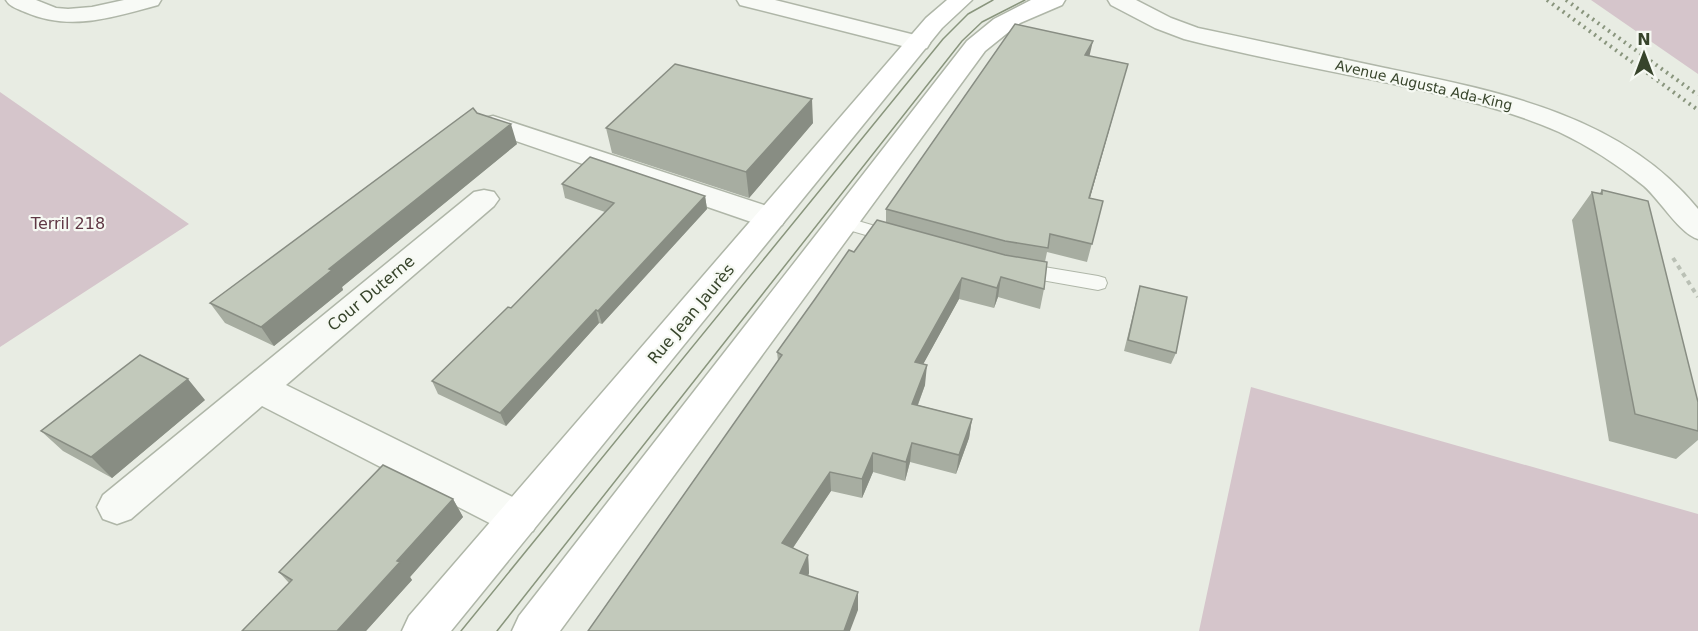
<svg xmlns="http://www.w3.org/2000/svg" width="1698" height="631" font-family="'DejaVu Sans',sans-serif">
	<style>
		.green { fill: #d5c5cb }
		.lines { fill: none; stroke-linecap: round; stroke-linejoin: round }
		.lane-casing { stroke: #afb6a8; stroke-width: 2 }
		.street-casing { stroke: #afb6a8; stroke-width: 3 }
		.secondary-casing { stroke: #afb6a8; stroke-width: 3 }
		.path { stroke: #bac0b5; stroke-width: 4; stroke-dasharray: 4.5 4.5; stroke-linecap: butt }
		.lane { fill: #f8faf6; fill-rule: evenodd }
		.street { fill: #f8faf6; fill-rule: evenodd }
		.secondary { fill: #fff; fill-rule: evenodd }
		.tram { stroke: #89957d; stroke-width: 1.5 }
		.rail { stroke: #89957d; stroke-width: 4; stroke-dasharray: 2 4.5; stroke-linecap: butt }
		.wall { fill: #a7ada1 }
		.shaded-wall { fill: #888d83 }
		.building { fill: #c2c9bb; stroke: #888d83; stroke-width: 1.5 }
		.labels { text-anchor: middle; dominant-baseline: central; stroke-width: 4.5; stroke-linejoin: round; paint-order: stroke }
		.far-street-label { font-size: 14px; fill: #37442b; stroke: #f6f9f3 }
		.park-label { font-size: 16px; fill: #603845; stroke: #f6f9f3 }
		.street-label { font-size: 16px; fill: #37442b; stroke: #f6f9f3 }
	</style>
	<rect width="100%" height="100%" fill="#e8ece3"/>
	<!-- green -->
	<path class="green" d="M1591,0H1698V74Z
		M0,92L189,224L0,347Z
		M1251,387L1698,514V631H1199Z"/>
	<g class="lines">
		<defs>
			<path id="lane" d="M841,216L899,233L902,237L899,241L893,243L835,226L832,222L835,218Z
				M1020,263L1098,276L1105,278L1107,283L1105,288L1098,290L1013,275L1011,270L1013,265Z"/>
			<path id="street" d="M6,0H36L56,8L68,9L92,7L124,0H161L158,5C113,17 71,32 25,12C18,9 10,7 6,0Z
				M737,0H775L927,38L930,43L927,48L918,50L740,5Z
				M1108,0H1136L1171,18L1198,28C1261,41 1323,55 1385,68C1497,91 1622,115 1698,209V239C1680,234 1660,200 1644,186C1618,165 1589,146 1559,132C1507,109 1453,97 1398,85C1326,70 1254,57 1184,39L1155,28L1111,5Z
				M493,116L782,211L786,218L782,225L771,228L760,225L484,130L480,124L484,118Z
				M484,190L494,192L499,199L494,206L286,385L533,507L539,519L533,531L519,536L505,531L262,406L131,519L117,524L103,519L97,507L103,495L474,192Z"/>
			<path id="secondary" d="M947,0H972L942,28L451,631H402L409,616L926,18Z
				M1031,0H1065L1062,5L1020,23L985,51L560,631H512L519,616L967,41L994,19Z"/>
		</defs>
		<!-- lane casing -->
		<use href="#lane" class="lane-casing"/>
		<!-- street casing -->
		<use href="#street" class="street-casing"/>
		<!-- secondary casing -->
		<use href="#secondary" class="secondary-casing"/>
		<!-- path -->
		<path class="path" d="M1673,258L1698,297"/>
		<!-- lane -->
		<use href="#lane" class="lane"/>
		<!-- street -->
		<use href="#street" class="street"/>
		<!-- secondary -->
		<use href="#secondary" class="secondary"/>
		<!-- tram -->
		<path class="tram" d="M461,631L943,39L968,14L993,0
			M497,631L962,41L982,22L1025,0"/>
		<!-- rail -->
		<path class="rail" d="M1547,0L1698,110
			M1566,0L1698,95"/>
	</g>
	<!-- wall -->
	<path class="wall" d="M1090,56L1123,81L1090,198L1103,201L1087,262L1047,252L1045,262L1044,289L1040,309L998,297L994,308L959,299L923,364L925,385L918,405L972,419L969,438L956,474L910,462L905,481L873,472L862,498L831,491L793,548L808,555L809,573L808,576L858,610L588,631L778,361L777,352L854,252L886,222V209Z
		M477,113L517,144L342,287L343,290L274,346L225,323L210,303Z
		M813,123L749,198L612,153L606,128Z
		M562,184L705,196L707,209L602,324L599,323L506,426L438,394L432,381L511,308L605,212L565,198Z
		M1602,190L1698,402V440L1676,459L1609,441L1572,220L1592,192L1599,194Z
		M1140,286L1176,353L1171,364L1124,351L1137,298Z
		M205,400L112,478L63,451L41,431Z
		M453,499L463,517L410,577L412,580L366,631H242L289,583L279,572Z"/>
	<!-- shaded-wall -->
	<path class="shaded-wall" d="M1093,41L1089,58L1085,55Z
		M1128,64L1123,81L1085,215L1089,198Z
		M812,99L813,123L749,198L746,172Z
		M511,124L517,144L342,287L343,290L274,346L261,327L329,269Z
		M705,196L707,209L602,324L598,311Z
		M1001,277L998,297L994,308L997,288Z
		M962,278L959,299L914,381L915,362Z
		M596,310L599,323L506,426L500,413Z
		M927,365L925,385L911,423L912,404Z
		M188,379L205,400L112,478L91,457Z
		M972,419L969,438L956,474L959,455Z
		M912,443L910,462L905,481L906,462Z
		M873,453V472L862,498V479Z
		M830,472L831,491L784,561L782,543Z
		M453,499L463,517L410,577L412,580L366,631H337L397,561Z
		M808,555L809,573L802,591L800,573Z
		M858,592V610L850,631H844Z"/>
	<!-- building -->
	<path class="building" d="M1015,24L1093,41L1085,55L1128,64L1089,198L1103,201L1092,244L1050,234L1048,248L1005,241L886,209Z
		M675,64L812,99L746,172L606,128Z
		M473,108L477,113L511,124L329,269L332,270L261,327L210,303Z
		M590,157L705,196L598,311L596,310L500,413L432,381L508,307L511,308L614,203L562,184Z
		M1602,190L1648,201L1698,402V431L1635,414L1592,192L1602,194Z
		M877,220L1005,255L1047,262L1044,289L1001,277L997,288L962,278L915,362L927,365L912,404L972,419L959,455L912,443L906,462L873,453L862,479L830,472L782,543L808,555L800,573L858,592L844,631H588L782,355L777,352L815,299L849,250L854,252Z
		M1140,286L1187,297L1176,353L1128,340Z
		M140,355L188,379L91,457L41,431Z
		M383,465L453,499L397,561L400,562L337,631H242L292,580L279,572Z"/>
	<g class="labels">
		<!-- far-street labels -->
		<g class="far-street-label">
			<text transform="translate(1424 85) rotate(13)">Avenue Augusta Ada-King</text>
		</g>
		<!-- park labels -->
		<g class="park-label">
			<text x="68" y="223">Terril 218</text>
		</g>
		<!-- street labels -->
		<g class="street-label">
			<text transform="translate(371 293) rotate(-40)">Cour Duterne</text>
			<text transform="translate(691 314) rotate(-50)">Rue Jean Jaurès</text>
		</g>
	</g>
	<!-- north arrow -->
	<g transform="translate(1644 54)" stroke="#f6f9f3" stroke-width="4.5" paint-order="stroke">
	<path d="M0-4.5L10 22L0 15L-10 22Z" fill="#37442b"/>
	<text y="-9" font-size="16" font-weight="bold" text-anchor="middle" fill="#37442b">N</text>
	</g>
</svg>
